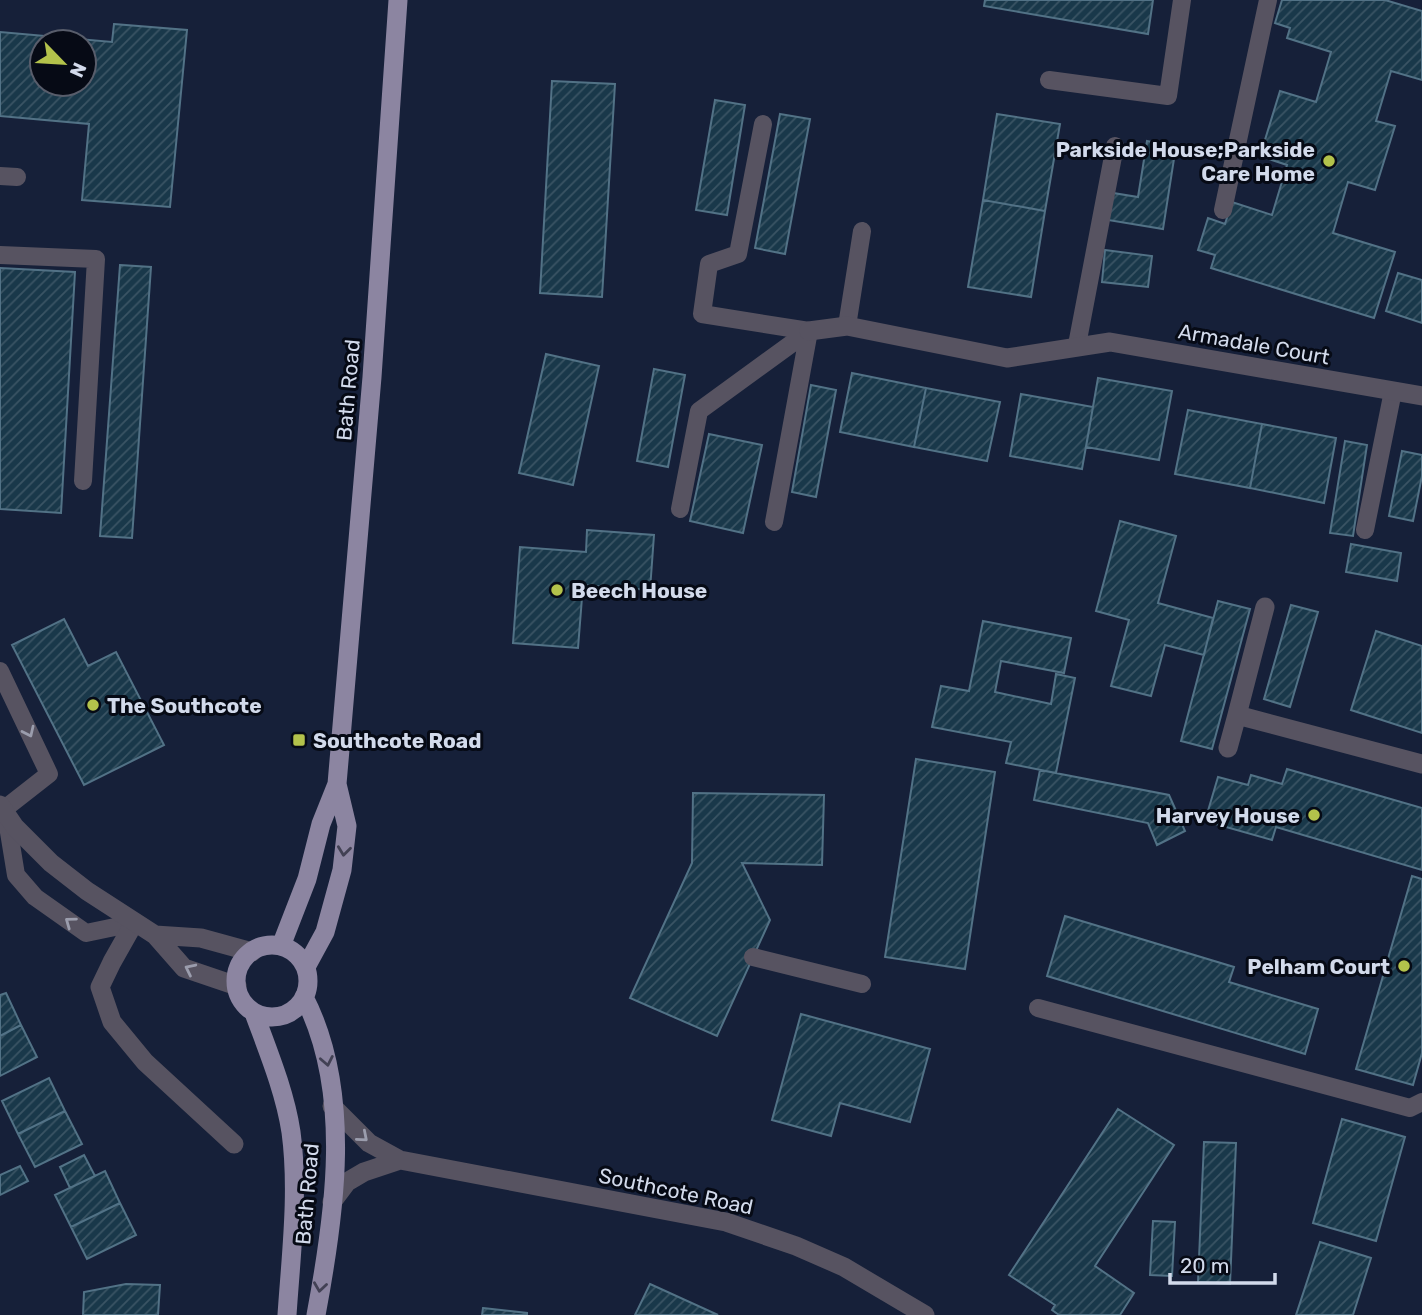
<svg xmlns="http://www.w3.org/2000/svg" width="1422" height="1315" font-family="Rubik,sans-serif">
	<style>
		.building { fill: url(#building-hatch); stroke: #527286; stroke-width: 2; fill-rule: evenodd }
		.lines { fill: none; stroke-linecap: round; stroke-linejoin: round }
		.service { stroke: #575361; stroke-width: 18 }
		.minor { stroke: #575361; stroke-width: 19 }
		.tertiary { stroke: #575361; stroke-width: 19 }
		.primary { stroke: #8c85a1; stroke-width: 19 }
		.oneway { stroke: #9b9dad }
		.oneway2 { stroke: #424154 }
		.poi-dot { fill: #b3c24b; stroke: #060a15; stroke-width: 2.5 }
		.labels { text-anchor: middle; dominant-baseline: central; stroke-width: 6; stroke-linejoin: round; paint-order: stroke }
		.poi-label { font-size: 21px; font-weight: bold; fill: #d2daeb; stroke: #060a15; text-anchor: end }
		.street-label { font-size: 21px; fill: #d2daeb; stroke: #060a15 }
	</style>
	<defs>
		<pattern id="building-hatch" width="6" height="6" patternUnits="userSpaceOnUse" patternTransform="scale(1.75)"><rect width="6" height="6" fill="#19384a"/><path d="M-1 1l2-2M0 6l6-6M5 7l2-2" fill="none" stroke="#3a5464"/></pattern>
	</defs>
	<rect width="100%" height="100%" fill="#162039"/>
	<!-- building -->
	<path class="building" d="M985,0H1153L1148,34L984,6Z
		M1282,0H1385L1422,11V80L1391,71L1376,121L1395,126L1375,190L1348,182L1333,233L1395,252L1374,318L1211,268L1215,255L1198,250L1208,218L1225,224L1232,202L1272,215L1287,165L1260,156L1280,91L1316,102L1331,52L1287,38L1290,28L1275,23Z
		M114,24L187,30L170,207L82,200L89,124L0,116V32L112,42ZM42,42H84V84H42Z
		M552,81L615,84L602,297L540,293Z
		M715,100L745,105L727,215L696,210Z
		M780,114L810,119L785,254L755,248Z
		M997,114L1060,124L1045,211L983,200Z
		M1147,141L1176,146L1163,229L1108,220L1113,193L1138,197Z
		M983,200L1045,211L1031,297L968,287Z
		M1105,250L1152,256L1148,287L1102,282Z
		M120,265L151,267L132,538L100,536Z
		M0,268L75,272L61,513L0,509Z
		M1398,273L1422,280V323L1386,311Z
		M546,354L599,366L573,485L519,473Z
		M654,369L685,375L668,467L637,461Z
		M852,373L926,388L914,447L840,432Z
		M1098,378L1172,391L1159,460L1086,447Z
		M811,385L836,390L816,497L792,492Z
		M926,388L1000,402L987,461L914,447Z
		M1021,394L1093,407L1082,469L1010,456Z
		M1188,410L1262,424L1250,488L1175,474Z
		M1262,424L1336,438L1324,503L1250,488Z
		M709,434L762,445L743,533L690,521Z
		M1345,441L1367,445L1353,536L1330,533Z
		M1402,451L1422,455V476L1413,521L1389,516Z
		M1120,521L1176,536L1158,603L1213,618L1204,655L1165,645L1151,696L1111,686L1129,620L1096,611Z
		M587,530L654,535L650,590L583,585L578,648L513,643L520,547L586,552Z
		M1351,544L1401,553L1397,581L1346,572Z
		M1218,601L1250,609L1212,749L1181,741Z
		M1291,605L1318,612L1290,707L1264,699Z
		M64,619L88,666L116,652L164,745L84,785L12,645Z
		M983,621L1071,638L1064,673L1001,661L995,692L1051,704L1056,674L1075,678L1056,773L1006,763L1011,742L932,727L941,686L969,691Z
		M1376,631L1422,646V733L1351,710Z
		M916,759L995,772L965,969L885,957Z
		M1287,769L1422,808V870L1276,827L1272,840L1205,821L1218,777L1248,785L1251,775L1282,784Z
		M1040,770L1169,795L1185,831L1157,845L1148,823L1034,800Z
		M693,793L824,795L822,865L742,863L770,920L717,1036L630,998L692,863Z
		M1412,876L1422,879V1053L1413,1085L1356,1069Z
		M1065,916L1234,967L1229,982L1318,1009L1305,1054L1047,976Z
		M6,993L21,1025L0,1036V995Z
		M801,1014L930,1049L910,1122L840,1103L831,1136L772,1120Z
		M21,1025L37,1057L0,1076V1036Z
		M49,1078L65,1111L18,1134L2,1101Z
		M1118,1109L1174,1145L1095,1266L1134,1293L1120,1315H1059L1052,1310L1055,1305L1009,1275Z
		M65,1111L82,1144L35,1167L18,1134Z
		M1342,1119L1405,1137L1376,1241L1313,1223Z
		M1204,1142L1236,1143L1230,1284L1198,1282Z
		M84,1155L95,1176L70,1188L60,1167Z
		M20,1166L28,1181L0,1195V1175Z
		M105,1171L120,1203L71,1227L55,1195Z
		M120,1203L136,1235L87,1259L71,1227Z
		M1153,1221L1175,1222L1172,1276L1150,1275Z
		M1320,1242L1371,1258L1353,1315H1296Z
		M126,1284L160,1285L158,1315H83L84,1292Z
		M650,1284L718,1315H635Z
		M483,1308L527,1313V1315H482Z"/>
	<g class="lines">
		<!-- service -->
		<path class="service" d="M1049,80L1168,96L1182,0
			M0,176L17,177
			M1223,210L1268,0
			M0,255L96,259L83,481
			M847,326L862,231
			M1077,345L1115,146
			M680,509L699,411L809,331L702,314L709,264L738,254L763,124
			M774,522L809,331
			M1365,530L1393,391
			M0,671L49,774L3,810
			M6,814L16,875L35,897L86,933L134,923
			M753,957L862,984
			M1038,1008L1410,1108L1422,1102"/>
		<!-- minor -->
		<path class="minor" d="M809,331L847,326L1007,358L1110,342L1422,396
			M1237,715L1265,607
			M1228,748L1237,715L1422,764
			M134,923L112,962L100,987L112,1022L145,1062L234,1144
			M332,1106L369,1143L400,1160L726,1222L796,1246L844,1267L925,1315
			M332,1202L347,1182L364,1172L400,1160"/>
		<!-- tertiary -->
		<path class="tertiary" d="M0,805L15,827L51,863L87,891L155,935L184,968L237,986
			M155,935L201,938L252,952"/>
		<!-- primary -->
		<path class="primary" d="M236 981a36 36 0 1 1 72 0a36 36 0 1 1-72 0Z
			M281,946L307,879L321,824L337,784L372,377L398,0
			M306,967L325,932L342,870L347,826L337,784
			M304,997C353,1092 335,1214 316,1315
			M254,1013C268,1051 285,1092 291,1132C299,1191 291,1255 287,1315"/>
	</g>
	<!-- one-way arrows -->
	<defs><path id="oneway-chevron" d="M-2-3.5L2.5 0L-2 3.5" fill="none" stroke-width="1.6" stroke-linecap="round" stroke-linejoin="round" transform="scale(1.75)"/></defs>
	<g class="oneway">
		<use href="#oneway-chevron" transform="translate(29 732) rotate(65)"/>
		<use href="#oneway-chevron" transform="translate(70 922) rotate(-144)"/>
		<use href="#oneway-chevron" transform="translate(190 969) rotate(-154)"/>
		<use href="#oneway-chevron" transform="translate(363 1137) rotate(41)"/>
	</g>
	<g class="oneway2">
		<use href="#oneway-chevron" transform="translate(344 851) rotate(97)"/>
		<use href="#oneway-chevron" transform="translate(327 1061) rotate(79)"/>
		<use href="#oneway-chevron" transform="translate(320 1287) rotate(98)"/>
	</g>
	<!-- markers -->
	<g class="poi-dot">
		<circle cx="1329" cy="161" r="7"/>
		<circle cx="557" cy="590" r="7"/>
		<circle cx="93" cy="705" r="7"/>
		<rect x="292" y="733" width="14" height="14" rx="3.5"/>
		<circle cx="1314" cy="815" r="7"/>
		<circle cx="1404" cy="966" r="7"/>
	</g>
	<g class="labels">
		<!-- poi labels -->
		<g class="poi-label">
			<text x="1315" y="149">Parkside House;Parkside<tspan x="1315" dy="24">Care Home</tspan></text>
			<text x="571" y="590" text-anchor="start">Beech House</text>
			<text x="107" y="705" text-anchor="start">The Southcote</text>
			<text x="313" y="740" text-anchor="start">Southcote Road</text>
			<text x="1300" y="815">Harvey House</text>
			<text x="1390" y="966">Pelham Court</text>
		</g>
		<!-- street labels -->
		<g class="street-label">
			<text transform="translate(1254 344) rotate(10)">Armadale Court</text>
			<text transform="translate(348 390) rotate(-85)">Bath Road</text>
			<text transform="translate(676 1191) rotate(12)">Southcote Road</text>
			<text transform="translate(307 1194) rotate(-85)">Bath Road</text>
		</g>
	</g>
	<!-- north arrow -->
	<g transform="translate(63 63) rotate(115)"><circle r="33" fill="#060a15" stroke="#585d6b" stroke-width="2"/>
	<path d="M0-5L12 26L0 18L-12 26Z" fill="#b3c24b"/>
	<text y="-10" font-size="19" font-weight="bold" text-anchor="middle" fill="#d2daeb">N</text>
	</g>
	<!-- scale -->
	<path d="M1170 1273v10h105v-10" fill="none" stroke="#d2daeb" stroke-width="3.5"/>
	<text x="1180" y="1273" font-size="21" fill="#d2daeb" stroke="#060a15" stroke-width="5" paint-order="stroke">20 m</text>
</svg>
